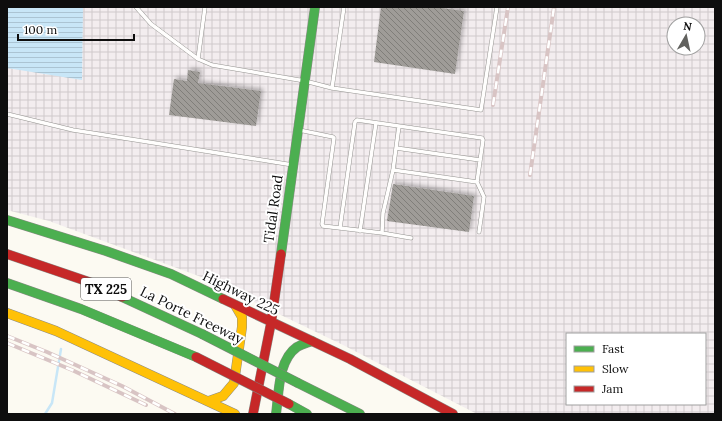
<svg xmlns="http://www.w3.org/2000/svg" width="722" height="421" font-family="Lora,serif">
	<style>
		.industrial { fill: url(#industrial-grid); fill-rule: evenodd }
		.water { fill: url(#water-rules) }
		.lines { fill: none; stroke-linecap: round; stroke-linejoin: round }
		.stream { stroke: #c8e6f7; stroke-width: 2.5 }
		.building { fill: url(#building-back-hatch); filter: url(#shadow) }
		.lane-casing { stroke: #959491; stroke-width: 4.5 }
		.fast-casing { stroke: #8c8b87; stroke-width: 10 }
		.slow-casing { stroke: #8c8b87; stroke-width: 10 }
		.jam-casing { stroke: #8c8b87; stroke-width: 10 }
		.lane { stroke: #fffefd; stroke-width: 3.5 }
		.fast { stroke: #4caf50; stroke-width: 9 }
		.slow { stroke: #ffc107; stroke-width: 9 }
		.jam { stroke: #c62828; stroke-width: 9 }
		.rail-casing { stroke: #d8c4c4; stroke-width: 4 }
		.rail { stroke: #fff; stroke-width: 2.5; stroke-dasharray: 8; stroke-linecap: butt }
		.fast-bridge-casing { stroke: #82827e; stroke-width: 10; stroke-linecap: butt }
		.jam-bridge-casing { stroke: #82827e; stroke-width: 10; stroke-linecap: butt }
		.fast-bridge { stroke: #4caf50; stroke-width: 9 }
		.jam-bridge { stroke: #c62828; stroke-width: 9 }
		.labels { text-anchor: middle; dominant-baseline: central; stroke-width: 4; stroke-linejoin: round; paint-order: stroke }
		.shield { fill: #fff; stroke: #565656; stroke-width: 1 }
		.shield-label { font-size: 13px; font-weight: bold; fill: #0e0e0e }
		.street-label { font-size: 14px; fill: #0e0e0e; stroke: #fff }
	</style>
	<defs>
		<pattern id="industrial-grid" width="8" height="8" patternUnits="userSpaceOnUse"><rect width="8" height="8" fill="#f3edef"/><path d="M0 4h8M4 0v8" fill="none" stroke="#cfcacc"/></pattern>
		<pattern id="water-rules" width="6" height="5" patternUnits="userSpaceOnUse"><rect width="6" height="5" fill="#c8e6f7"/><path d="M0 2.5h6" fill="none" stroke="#abc4d3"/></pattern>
		<pattern id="building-back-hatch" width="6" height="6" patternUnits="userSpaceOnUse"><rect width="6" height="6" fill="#9f9c98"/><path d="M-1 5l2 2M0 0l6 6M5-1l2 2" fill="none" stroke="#807e7a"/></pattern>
		<filter id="shadow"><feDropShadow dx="2.5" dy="-2.5" stdDeviation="2" flood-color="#0004"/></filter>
	</defs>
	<rect width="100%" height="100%" fill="#fcfaf2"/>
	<!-- industrial -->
	<path class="industrial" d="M7,7H715V414H477L343,345L204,278L49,221L7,210ZM674,24H698V48H674ZM567,334H705V404H567Z"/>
	<!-- water -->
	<path class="water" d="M7,7H83L82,80L7,68Z"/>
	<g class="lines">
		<!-- stream -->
		<path class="stream" d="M45,414L52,403L61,349"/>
	</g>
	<!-- building -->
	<path class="building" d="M381,7H442V8L464,11L455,74L374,62Z
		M188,70L200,72L198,83L261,91L256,126L169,115L174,79L187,81Z
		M393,184L474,196L469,232L387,221Z"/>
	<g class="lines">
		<defs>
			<path id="lane" d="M136,7L151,24L198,59
				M205,7L198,59L212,65L305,81L332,88L481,110L497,7
				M332,88L344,7
				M7,114L73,130L293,165
				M299,130L333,137L334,138L322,224L323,226L382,233L411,238
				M396,148L480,160
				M477,182L484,197L479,232
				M340,228L355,122L357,120L482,138L483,140L477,182L393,170
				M360,231L376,123
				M382,233L383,213L393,170L399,126"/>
			<path id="fast" d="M7,220L106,251L171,274L223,299
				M281,254L315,7
				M7,283L81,309L196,357
				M122,297L202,334
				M298,383L360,414
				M289,404L307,414
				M276,414C279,393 278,360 297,347C302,344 307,343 312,341"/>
			<path id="slow" d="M7,313L56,331L235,414
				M209,401L223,396L234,383L242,327V317L235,305"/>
			<path id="jam" d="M7,254L92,283L122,297
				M223,299L350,359L453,414
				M253,414L271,323L281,254"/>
		</defs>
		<!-- lane casing -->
		<use href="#lane" class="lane-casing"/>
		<!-- fast casing -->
		<use href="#fast" class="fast-casing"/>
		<!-- slow casing -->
		<use href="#slow" class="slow-casing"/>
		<!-- jam casing -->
		<use href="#jam" class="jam-casing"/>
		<!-- lane -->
		<use href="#lane" class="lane"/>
		<!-- fast -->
		<use href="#fast" class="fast"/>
		<!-- slow -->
		<use href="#slow" class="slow"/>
		<!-- jam -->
		<use href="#jam" class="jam"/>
		<defs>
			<path id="rail" d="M493,105L508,7
				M530,175L554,7
				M7,336L47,352L122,386L175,414
				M7,343L72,370L146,405"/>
		</defs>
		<!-- rail casing -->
		<use href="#rail" class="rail-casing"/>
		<!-- rail -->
		<use href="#rail" class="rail"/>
		<defs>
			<path id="fast-bridge" d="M202,334L298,383"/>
			<path id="jam-bridge" d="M196,357L289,404"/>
		</defs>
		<!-- fast-bridge casing -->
		<use href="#fast-bridge" class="fast-bridge-casing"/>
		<!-- jam-bridge casing -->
		<use href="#jam-bridge" class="jam-bridge-casing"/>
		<!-- fast-bridge -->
		<use href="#fast-bridge" class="fast-bridge"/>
		<!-- jam-bridge -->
		<use href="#jam-bridge" class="jam-bridge"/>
	</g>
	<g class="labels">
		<!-- shield labels -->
		<rect class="shield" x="81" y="278" width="50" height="22" rx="3"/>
		<g class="shield-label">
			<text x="106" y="289">TX 225</text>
		</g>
		<!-- street labels -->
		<g class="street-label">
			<text transform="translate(273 209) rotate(-82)">Tidal Road</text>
			<text transform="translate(241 293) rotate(26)">Highway 225</text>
			<text transform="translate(192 315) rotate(26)">La Porte Freeway</text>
		</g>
	</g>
	<!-- border -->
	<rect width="722" height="421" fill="none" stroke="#0e0e0e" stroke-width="16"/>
	<!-- legend -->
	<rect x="566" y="333" width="140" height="72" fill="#ffffff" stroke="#9f9f9f"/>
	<rect x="574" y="346" width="20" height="6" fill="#4caf50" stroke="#9f9f9f"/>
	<text x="602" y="353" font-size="12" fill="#0e0e0e">Fast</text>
	<rect x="574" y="366" width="20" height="6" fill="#ffc107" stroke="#9f9f9f"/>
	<text x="602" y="373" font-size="12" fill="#0e0e0e">Slow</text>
	<rect x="574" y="386" width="20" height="6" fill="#c62828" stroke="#9f9f9f"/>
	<text x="602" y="393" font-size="12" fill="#0e0e0e">Jam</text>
	<!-- north arrow -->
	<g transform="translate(686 36) rotate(9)"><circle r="19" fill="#ffffff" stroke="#9f9f9f"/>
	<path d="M0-3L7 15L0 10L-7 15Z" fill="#61615e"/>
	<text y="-6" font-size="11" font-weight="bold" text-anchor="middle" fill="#0e0e0e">N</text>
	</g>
	<!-- scale -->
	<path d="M18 34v6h116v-6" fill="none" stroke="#0e0e0e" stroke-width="2"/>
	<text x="24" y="34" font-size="12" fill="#0e0e0e" stroke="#ffffff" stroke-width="3" paint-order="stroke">100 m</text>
</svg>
